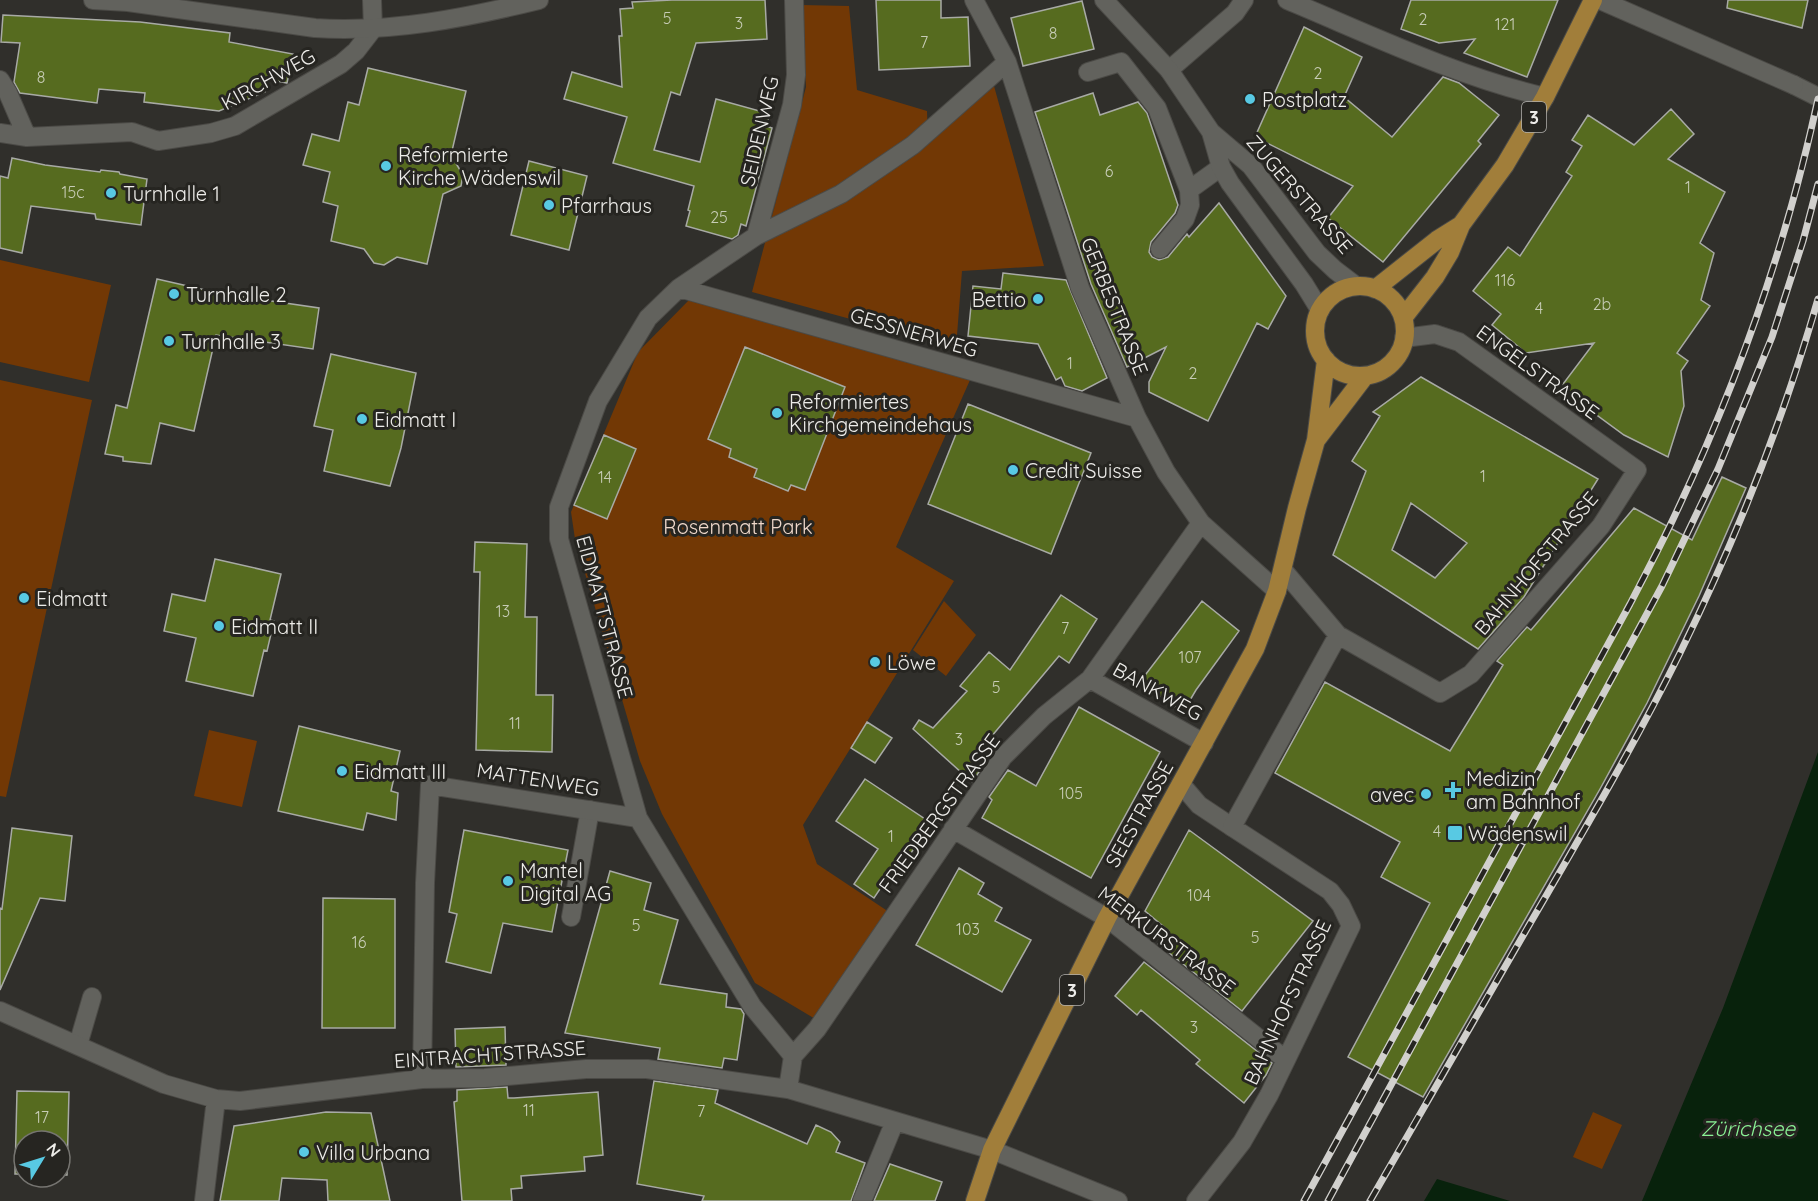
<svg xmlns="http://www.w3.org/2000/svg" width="1818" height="1201" font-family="Quicksand,sans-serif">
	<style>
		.green { fill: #723805 }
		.water { fill: #08220c }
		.building { fill: #566b1f; stroke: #a8aaa5; stroke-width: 1.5; fill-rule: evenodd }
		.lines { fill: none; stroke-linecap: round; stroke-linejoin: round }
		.lane-casing { stroke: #4b4a46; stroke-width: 20 }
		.street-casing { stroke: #4b4a46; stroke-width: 20 }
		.secondary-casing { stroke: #4b4a46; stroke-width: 20 }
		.primary-casing { stroke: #4b4a46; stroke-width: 20 }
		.lane { stroke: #62625d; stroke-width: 18 }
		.street { stroke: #62625d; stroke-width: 18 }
		.secondary { stroke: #62625d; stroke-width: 18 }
		.primary { stroke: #a17e3a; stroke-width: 18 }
		.rail-casing { stroke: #d1d0cd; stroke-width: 7 }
		.rail { stroke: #262521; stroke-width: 4.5; stroke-dasharray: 14; stroke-linecap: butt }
		.poi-dot { fill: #58c9e3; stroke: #262521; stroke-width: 2 }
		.labels { text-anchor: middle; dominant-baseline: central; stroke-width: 6; stroke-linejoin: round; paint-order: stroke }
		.number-label { font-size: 16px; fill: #c7ccb6 }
		.shield { fill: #262521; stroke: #b1b0ad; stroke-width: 1.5 }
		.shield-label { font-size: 18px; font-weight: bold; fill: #edece9 }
		.street-label { font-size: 20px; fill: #edece9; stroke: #262521 }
		.poi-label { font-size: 20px; fill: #edece9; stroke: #262521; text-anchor: start }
		.park-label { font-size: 20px; fill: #efd8ca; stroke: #262521 }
		.water-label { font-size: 21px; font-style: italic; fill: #8af295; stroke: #262521 }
	</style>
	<rect width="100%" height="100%" fill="#302f2b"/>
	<!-- green -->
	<path class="green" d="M801,5L849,6L857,90L927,111L928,142L994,86L1044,266L962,271L956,348L752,292L806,87Z
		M0,260L111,285L89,382L0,362Z
		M689,300L970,380L896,547L954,581L803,825L817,864L892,914L817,1020L755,983L662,814L640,761L575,539L571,512L638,352Z
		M0,380L92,400L6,797L0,796Z
		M944,601L976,635L946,676L913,650Z
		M209,730L257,741L242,807L194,796Z
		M1593,1112L1622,1125L1602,1169L1573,1157Z"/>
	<!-- water -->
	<path class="water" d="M1818,752V1201H1642L1723,1008Z
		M1437,1179L1510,1201H1424Z"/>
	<!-- building -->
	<path class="building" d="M672,0H765L767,39L696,43L680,95L671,92L654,150L700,162L716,99L770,114L766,126L772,128L746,226L741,224L738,235L732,239L686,226L690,211L688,210L694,186L613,163L627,117L564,99L572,72L622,87L619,36H622L620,9L633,8L632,2Z
		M876,0H941V18L968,17L970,66L879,70Z
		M1411,0H1558L1527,77L1464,53L1475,39L1439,43L1401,29Z
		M1728,0H1808L1802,28L1727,8Z
		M1082,1L1094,49L1023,66L1011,18Z
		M3,15L140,22L230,33L229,42L293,54L287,83L267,79L265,92L219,111L144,102L145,93L99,89L97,103L20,93L14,82L20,43L1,42Z
		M1304,27L1362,57L1344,97L1392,137L1443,77L1459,83L1499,115L1478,141L1481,144L1383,262L1328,218L1353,186L1255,137Z
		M368,68L466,91L451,155L463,175L461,186L443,194L427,264L397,257L384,265L374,263L364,249L331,241L338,206L323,202L330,172L303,165L312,134L339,141L348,102L359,105Z
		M1093,93L1100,115L1138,102L1147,113L1178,205L1175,213L1151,242L1149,252L1152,257L1159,260L1168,257L1187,234L1189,237L1219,203L1286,296L1268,329L1257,323L1208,421L1149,392V382L1166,347L1127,367L1091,284L1035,112Z
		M1671,109L1694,134L1668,159L1725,192L1700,243L1714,253L1701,300L1710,306L1677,353L1688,361L1681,371L1684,406L1668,457L1624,435L1560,388L1594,343L1526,353L1492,325L1501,314L1473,291L1508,247L1520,256L1572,176L1566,172L1582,146L1572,140L1588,115L1634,145Z
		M12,158L45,165L100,172L101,170L119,172L120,174L147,179L141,225L96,219L95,214L31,206L22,253L0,248V176L8,178Z
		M529,161L587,176L569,250L511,235Z
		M1003,273L1066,280L1107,378L1082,391L1065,386L1061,377L1056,380L1038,344L968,336L973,286L1001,289Z
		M157,279L223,294L319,308L313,349L216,335L194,431L160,423L151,464L123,461V457L105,454L116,405L127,408Z
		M745,347L845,387L805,490L791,485L788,491L754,477L757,469L729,457L731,449L708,439Z
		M331,354L416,373L401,448L390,486L324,471L333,430L314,426Z
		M1421,377L1598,479L1524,597L1478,649L1333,555L1366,471L1352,461L1380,416L1373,412ZM1411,503L1467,543L1435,578L1392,550Z
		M968,404L1091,453L1051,554L928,504Z
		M604,435L636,449L607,519L574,505Z
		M1722,477L1746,488L1699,596L1647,703L1600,789L1423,1097L1348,1057L1430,903L1381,877L1400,842L1275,773L1325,682L1450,751L1503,665L1497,661L1527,627L1531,630L1634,508L1692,540Z
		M475,542L527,544L525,617H537L536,695H553L552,752L476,750L480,572H474Z
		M215,559L281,574L270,620L274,621L267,651L264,650L253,696L186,681L196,638L164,631L172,594L205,601Z
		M1061,595L1097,619L1069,663L1059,656L991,737L994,740L981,755L988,759L972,782L913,729L919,720L933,728L967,691L960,686L989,652L1010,670Z
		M1202,601L1239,631L1196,690L1183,712L1139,683Z
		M1079,707L1160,752L1091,878L982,818L992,800L989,797L1008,770L1036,786Z
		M867,722L892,738L875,763L851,748Z
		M299,726L400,751L391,791L398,793L396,820L367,813L363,830L278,811Z
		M865,779L931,823L903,865L898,862L874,898L854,884L878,849L836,821Z
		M12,828L72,836L65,901L40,898L0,990V908L2,909Z
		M464,830L568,850L552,932L503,923L491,973L446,962L457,914L449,912Z
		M1189,830L1313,921L1242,1011L1158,944L1169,931L1145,911Z
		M959,868L984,883L978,894L1002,908L995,921L1031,940L1002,992L916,945Z
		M610,871L651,883L644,910L678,920L660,984L727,994L726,1007L741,1009L744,1014L737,1060L724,1058L722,1068L658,1059L660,1048L565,1033Z
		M323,898L395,899V1028H322Z
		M1144,962L1272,1063L1266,1075L1244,1103L1196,1064L1200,1060L1141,1010L1137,1015L1115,996Z
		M505,1027L506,1065L456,1067L455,1029Z
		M654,1081L718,1090L715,1103L807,1144L816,1125L831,1132L840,1142L836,1152L865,1163L851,1201H702L704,1196L637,1184Z
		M507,1087L508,1098H514L598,1092L603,1155L584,1157L585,1171L521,1176L522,1188L511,1189L512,1201H462L454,1102L457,1101V1090Z
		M17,1091L69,1092L67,1175H60V1141H24V1174H15Z
		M326,1112L371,1113L390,1201H328L327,1180L282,1178L279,1201H220L234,1126Z
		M890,1164L942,1182L935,1201H874Z"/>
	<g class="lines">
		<defs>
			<path id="lane" d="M1088,72L1121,62L1157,108L1189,190L1190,205L1185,219L1160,249
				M1794,85L1818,97
				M1189,190L1221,167
				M1181,784L1199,805L1232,827
				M571,917L590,810
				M78,1045L92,997"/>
			<path id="street" d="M974,0L1007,62L1080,288L1137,418L1166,472L1201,523L1277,591
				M1287,0C1371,35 1456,76 1545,97
				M1600,0L1794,85
				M1169,70L1235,13L1244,0
				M0,80L8,93L27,137
				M0,133L27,137L132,132L158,141L211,133L235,126L341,64L356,51L373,29L372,0
				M756,236L792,105L796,75L794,0
				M679,288L1137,418
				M1283,570L1338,635L1440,693L1471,674L1601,526L1637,470L1459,342L1435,334L1404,338
				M1090,679L1204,743
				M953,829L1107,918L1286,1060
				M0,1011L164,1084L216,1099L240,1101L422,1079L485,1078L586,1069H647L788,1089L992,1150L1118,1201
				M793,1056L817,1029L1003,757L1044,716L1090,679L1201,523
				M422,1079L425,883L430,785L638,818
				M788,1089L793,1056L752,1006L638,818L559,539V507L598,401L648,318L679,288L756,236L841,194L913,145L1007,62
				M204,1201L216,1099
				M862,1201L895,1121
				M1196,1201L1242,1142L1269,1095L1351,926L1341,905L1330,891L1232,827L1338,635"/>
			<path id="secondary" d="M93,0L128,2L315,28C390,33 466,18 539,0
				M1104,0L1169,70L1211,132L1221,167L1230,183L1304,284L1320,310
				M1211,132L1251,166L1317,253L1335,270L1356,286"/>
			<path id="primary" d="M1315 331a45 45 0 1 1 90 0a45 45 0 1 1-90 0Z
				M1375,289L1437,240L1461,225
				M1403,318L1435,277L1450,252L1461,225L1505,165L1545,97L1593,0
				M1317,439L1365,376
				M975,1201L992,1150L1107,918L1255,649L1277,591L1297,508L1316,440L1326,360"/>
		</defs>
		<!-- lane casing -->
		<use href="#lane" class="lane-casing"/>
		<!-- street casing -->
		<use href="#street" class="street-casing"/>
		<!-- secondary casing -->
		<use href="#secondary" class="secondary-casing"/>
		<!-- primary casing -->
		<use href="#primary" class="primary-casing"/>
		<!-- lane -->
		<use href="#lane" class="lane"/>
		<!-- street -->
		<use href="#street" class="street"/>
		<!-- secondary -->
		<use href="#secondary" class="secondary"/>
		<!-- primary -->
		<use href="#primary" class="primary"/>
		<defs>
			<path id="rail" d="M1304,1201L1630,604C1645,575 1661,545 1675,515C1738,382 1787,243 1818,99
				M1328,1201L1662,586L1718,469L1772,337L1803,241L1818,184
				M1370,1201C1424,1107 1478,1013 1532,920C1583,832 1635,744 1680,653C1736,539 1783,421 1818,299"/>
		</defs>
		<!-- rail casing -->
		<use href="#rail" class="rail-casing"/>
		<!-- rail -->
		<use href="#rail" class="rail"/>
	</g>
	<!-- markers -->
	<g class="poi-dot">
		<circle cx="1250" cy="99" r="6"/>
		<circle cx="386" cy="166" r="6"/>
		<circle cx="111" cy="193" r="6"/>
		<circle cx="549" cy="205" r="6"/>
		<circle cx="174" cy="294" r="6"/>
		<circle cx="1038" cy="299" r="6"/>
		<circle cx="169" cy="341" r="6"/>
		<circle cx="777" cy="413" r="6"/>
		<circle cx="362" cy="419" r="6"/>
		<circle cx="1013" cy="470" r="6"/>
		<circle cx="24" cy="598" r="6"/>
		<circle cx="219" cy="626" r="6"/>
		<circle cx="875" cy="662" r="6"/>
		<circle cx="342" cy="771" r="6"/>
		<path d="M1450 781h6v6h6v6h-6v6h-6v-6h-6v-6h6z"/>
		<circle cx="1426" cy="794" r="6"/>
		<rect x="1447" y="825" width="16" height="16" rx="3"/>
		<circle cx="508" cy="881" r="6"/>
		<circle cx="304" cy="1152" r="6"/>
	</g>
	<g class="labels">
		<!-- number labels -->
		<g class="number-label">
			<text x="667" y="18">5</text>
			<text x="1423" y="19">2</text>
			<text x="739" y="23">3</text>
			<text x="1505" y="24">121</text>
			<text x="1053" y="33">8</text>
			<text x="924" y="42">7</text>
			<text x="1318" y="73">2</text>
			<text x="41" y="77">8</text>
			<text x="1109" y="171">6</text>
			<text x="1688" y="187">1</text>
			<text x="73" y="192">15c</text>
			<text x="719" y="217">25</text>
			<text x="1505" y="280">116</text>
			<text x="1602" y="304">2b</text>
			<text x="1539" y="308">4</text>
			<text x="1070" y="363">1</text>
			<text x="1193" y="373">2</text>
			<text x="1483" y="476">1</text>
			<text x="605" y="477">14</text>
			<text x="503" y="611">13</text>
			<text x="1065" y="628">7</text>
			<text x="1190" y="657">107</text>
			<text x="996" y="687">5</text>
			<text x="515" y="723">11</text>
			<text x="959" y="739">3</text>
			<text x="1071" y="793">105</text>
			<text x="1437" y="831">4</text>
			<text x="891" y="836">1</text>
			<text x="1199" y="895">104</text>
			<text x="636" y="925">5</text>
			<text x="968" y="929">103</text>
			<text x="1255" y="937">5</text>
			<text x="359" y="942">16</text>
			<text x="1194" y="1027">3</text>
			<text x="529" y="1110">11</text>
			<text x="701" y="1111">7</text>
			<text x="42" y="1117">17</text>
		</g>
		<!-- shield labels -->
		<g class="shield">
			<rect x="1522" y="102" width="24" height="30" rx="4.5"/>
			<rect x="1060" y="975" width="24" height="30" rx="4.5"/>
		</g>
		<g class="shield-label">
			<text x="1534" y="117">3</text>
			<text x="1072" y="990">3</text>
		</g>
		<!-- street labels -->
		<g class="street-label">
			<text transform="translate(268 79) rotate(-29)">KIRCHWEG</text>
			<text transform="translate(759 131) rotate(-77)">SEIDENWEG</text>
			<text transform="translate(1300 194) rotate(49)">ZUGERSTRASSE</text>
			<text transform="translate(1115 306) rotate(68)">GERBESTRASSE</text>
			<text transform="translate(914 332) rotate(16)">GESSNERWEG</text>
			<text transform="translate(1538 372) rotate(36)">ENGELSTRASSE</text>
			<text transform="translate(1536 563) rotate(-50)">BAHNHOFSTRASSE</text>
			<text transform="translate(605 617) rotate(75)">EIDMATTSTRASSE</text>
			<text transform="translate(1158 691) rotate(29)">BANKWEG</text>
			<text transform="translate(538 779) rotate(9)">MATTENWEG</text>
			<text transform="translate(939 813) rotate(-54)">FRIEDBERGSTRASSE</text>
			<text transform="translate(1139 814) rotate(-61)">SEESTRASSE</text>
			<text transform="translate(1167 940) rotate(37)">MERKURSTRASSE</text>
			<text transform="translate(1287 1002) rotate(-65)">BAHNHOFSTRASSE</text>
			<text transform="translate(490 1054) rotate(-4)">EINTRACHTSTRASSE</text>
		</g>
		<!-- poi labels -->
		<g class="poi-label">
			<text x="1262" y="99">Postplatz</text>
			<text x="398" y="154">Reformierte<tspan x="398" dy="23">Kirche Wädenswil</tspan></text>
			<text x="123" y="193">Turnhalle 1</text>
			<text x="561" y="205">Pfarrhaus</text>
			<text x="186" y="294">Turnhalle 2</text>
			<text x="1026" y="299" text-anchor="end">Bettio</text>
			<text x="181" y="341">Turnhalle 3</text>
			<text x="789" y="401">Reformiertes<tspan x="789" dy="23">Kirchgemeindehaus</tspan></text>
			<text x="374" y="419">Eidmatt I</text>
			<text x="1025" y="470">Credit Suisse</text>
			<text x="36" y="598">Eidmatt</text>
			<text x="231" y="626">Eidmatt II</text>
			<text x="887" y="662">Löwe</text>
			<text x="354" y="771">Eidmatt III</text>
			<text x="1466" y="778">Medizin<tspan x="1466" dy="23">am Bahnhof</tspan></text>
			<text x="1414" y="794" text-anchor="end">avec</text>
			<text x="1468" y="833">Wädenswil</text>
			<text x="520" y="870">Mantel<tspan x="520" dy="23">Digital AG</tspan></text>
			<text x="316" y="1152">Villa Urbana</text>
		</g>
		<!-- park labels -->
		<g class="park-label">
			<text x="738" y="526">Rosenmatt Park</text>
		</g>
		<!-- water labels -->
		<g class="water-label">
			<text x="1748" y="1128">Zürichsee</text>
		</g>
	</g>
	<!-- north arrow -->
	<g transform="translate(42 1159) rotate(52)"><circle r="28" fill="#262521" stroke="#767571" stroke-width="1.5"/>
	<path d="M0-4.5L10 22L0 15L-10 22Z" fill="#58c9e3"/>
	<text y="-9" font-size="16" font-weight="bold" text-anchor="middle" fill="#edece9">N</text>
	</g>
</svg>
